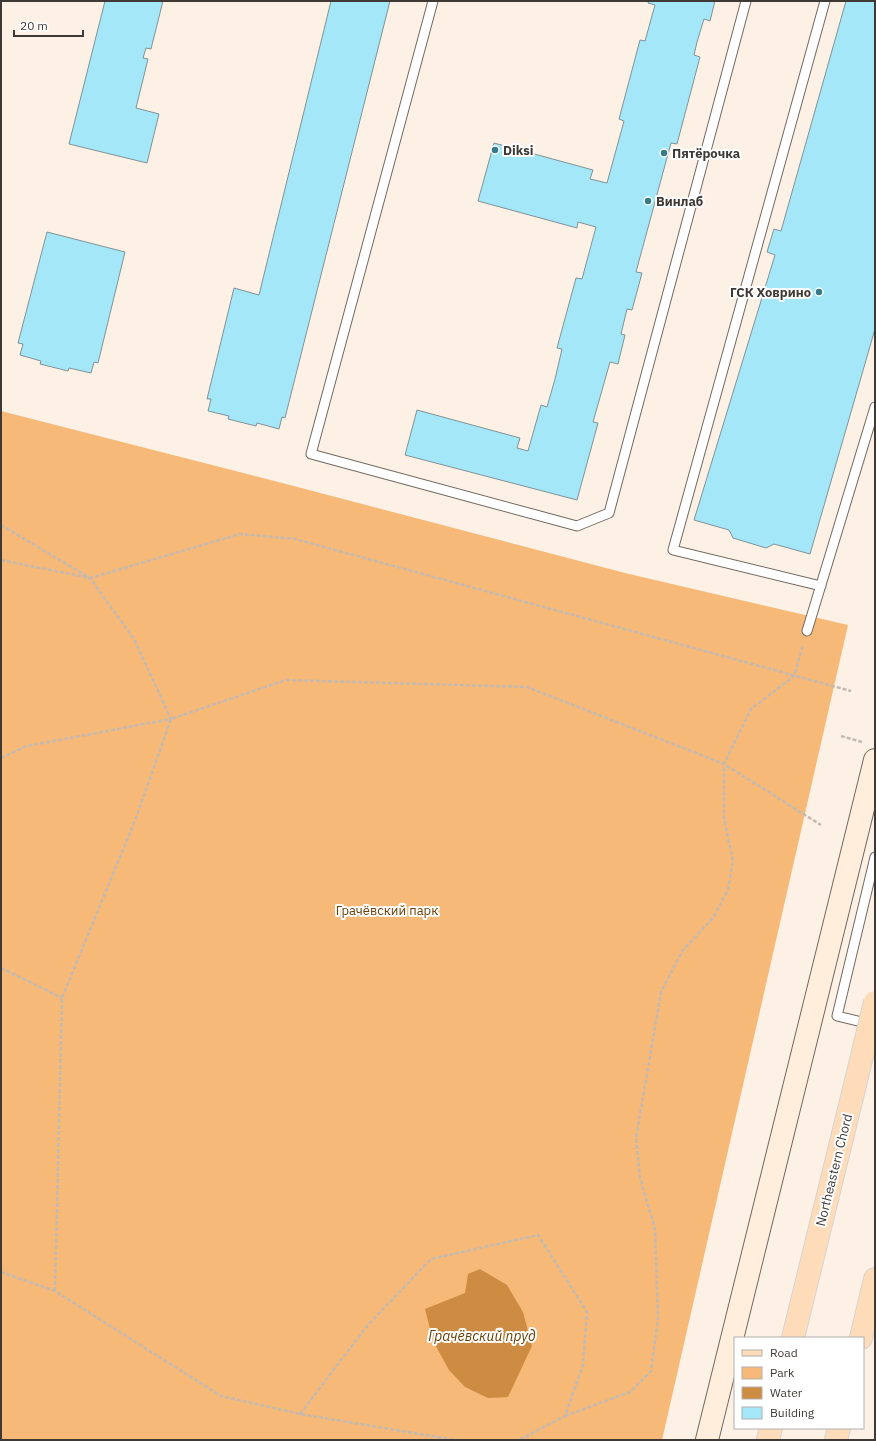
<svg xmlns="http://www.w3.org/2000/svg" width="876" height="1441" font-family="'IBM Plex Sans',sans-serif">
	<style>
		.green { fill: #f7b978 }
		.water { fill: #ce8c43 }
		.building { fill: #a4e7f9; stroke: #819296 }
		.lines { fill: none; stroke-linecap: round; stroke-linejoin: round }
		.service-casing { stroke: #73695f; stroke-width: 11 }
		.secondary-casing { stroke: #73695f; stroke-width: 24 }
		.primary-casing { stroke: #d5d3d3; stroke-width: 24 }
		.path { stroke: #c3b9b0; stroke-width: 2.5; stroke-dasharray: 4 2; stroke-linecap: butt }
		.service { stroke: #fff; stroke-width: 9 }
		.secondary { stroke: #ffeedc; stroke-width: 22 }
		.primary { stroke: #fedcb9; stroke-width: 22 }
		.primary-bridge-casing { stroke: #d5d3d3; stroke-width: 24; stroke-linecap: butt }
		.primary-bridge { stroke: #fedcb9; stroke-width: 22 }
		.poi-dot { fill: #377a8a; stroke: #fff; stroke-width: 1.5 }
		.labels { text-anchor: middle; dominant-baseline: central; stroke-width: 4; stroke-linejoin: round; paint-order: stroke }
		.poi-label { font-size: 13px; font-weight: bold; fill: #3e3935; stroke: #fff; text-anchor: start }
		.park-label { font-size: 13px; fill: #6c4005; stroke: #fff }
		.street-label { font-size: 13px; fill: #3e3935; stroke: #fff }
		.water-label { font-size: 14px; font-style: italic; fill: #683d00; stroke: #fff }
	</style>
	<rect width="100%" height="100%" fill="#fdf1e6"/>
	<!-- green -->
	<path class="green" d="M1,411L286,484L625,573L848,625L662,1440H1Z"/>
	<!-- water -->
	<path class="water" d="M480,1269L507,1285L523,1312L532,1346L508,1397L488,1398L465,1387L449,1370L433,1341L425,1309L465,1293L468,1274Z"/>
	<!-- building -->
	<path class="building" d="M105,1H163L151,49L146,48L143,58L148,59L136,108L159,114L147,163L69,144Z
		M331,1H390L285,418L282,417L279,429L257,423L256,426L228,419L229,416L208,411L211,399H207L234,288L259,295Z
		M649,1H715L710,21L704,19L697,42L694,55L700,57L677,144L671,143L636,272L642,273L632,310L627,309L621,334L625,335L618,364L610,362L593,422L598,423L577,500L405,455L417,410L520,438L517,448L528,451L541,405L547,407L555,379L562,349L557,348L576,278L582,279L596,227L578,222L577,228L478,201L494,143L593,170L590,179L607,183L624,121L619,119L640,40L645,41L655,5L648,3Z
		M846,1H875V329L810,554L774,544L766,548L733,538L729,530L694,520L775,255L767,252L774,229L781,231Z
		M47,232L125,252L98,363L94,362L91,373L69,368L68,371L40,364L41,361L20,355L23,344L18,343Z"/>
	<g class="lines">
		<defs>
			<path id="service" d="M433,1L311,454L577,526L609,513L746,1
				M821,586L673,550L825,1
				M807,631L875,407
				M870,1024L837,1016L875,857"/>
			<path id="secondary" d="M707,1440L875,760"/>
			<path id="primary" d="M793,1338L855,1085
				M861,1338L875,1279
				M768,1440L771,1428
				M836,1440L839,1428"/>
		</defs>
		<!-- service casing -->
		<use href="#service" class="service-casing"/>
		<!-- secondary casing -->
		<use href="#secondary" class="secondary-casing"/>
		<!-- primary casing -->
		<use href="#primary" class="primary-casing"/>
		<!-- path -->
		<path class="path" d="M1,525L90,578L134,639L171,719L27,746L1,758
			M1,560L90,578L240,534L295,539L851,691
			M841,736L862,742
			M1,968L62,998
			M1,1272L55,1291L221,1396L300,1414L455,1440
			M55,1291L62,998L136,818L171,719L286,680L527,687L724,764L821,825
			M300,1414L367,1326L431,1259L538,1235L587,1312L583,1365L565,1416L519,1440
			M565,1416L630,1392L651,1371L658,1318L655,1229L640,1178L636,1138L661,992L683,950L713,918L728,890L733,861L724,819V764L751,709L794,676L803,645"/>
		<!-- service -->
		<use href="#service" class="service"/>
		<!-- secondary -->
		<use href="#secondary" class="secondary"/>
		<!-- primary -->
		<use href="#primary" class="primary"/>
		<defs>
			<path id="primary-bridge" d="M855,1085L875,1002"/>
		</defs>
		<!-- primary-bridge casing -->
		<use href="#primary-bridge" class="primary-bridge-casing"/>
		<!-- primary-bridge -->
		<use href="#primary-bridge" class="primary-bridge"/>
	</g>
	<!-- markers -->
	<g class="poi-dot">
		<circle cx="495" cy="150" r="4"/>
		<circle cx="664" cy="153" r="4"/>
		<circle cx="648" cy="201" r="4"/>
		<circle cx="819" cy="292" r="4"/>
	</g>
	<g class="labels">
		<!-- poi labels -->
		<g class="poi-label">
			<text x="503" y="150">Diksi</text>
			<text x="672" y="153">Пятёрочка</text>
			<text x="656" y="201">Винлаб</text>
			<text x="811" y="292" text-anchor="end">ГСК Ховрино</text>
		</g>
		<!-- park labels -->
		<g class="park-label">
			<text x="387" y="910">Грачёвский парк</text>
		</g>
		<!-- street labels -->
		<g class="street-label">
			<text transform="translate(834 1170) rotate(-76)">Northeastern Chord</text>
		</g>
		<!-- water labels -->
		<g class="water-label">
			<text x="482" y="1336">Грачёвский пруд</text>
		</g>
	</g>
	<!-- border -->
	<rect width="876" height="1441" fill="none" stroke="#3e3935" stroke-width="4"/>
	<!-- legend -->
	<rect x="734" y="1337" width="130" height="92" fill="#ffffff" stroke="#b2b0ae"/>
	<rect x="742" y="1350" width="20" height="6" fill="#fedcb9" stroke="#b2b0ae"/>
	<text x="770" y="1357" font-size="12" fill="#3e3935">Road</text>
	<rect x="742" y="1367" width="20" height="12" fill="#f7b978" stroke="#b2b0ae"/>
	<text x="770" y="1377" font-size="12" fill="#3e3935">Park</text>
	<rect x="742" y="1387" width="20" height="12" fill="#ce8c43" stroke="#b2b0ae"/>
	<text x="770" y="1397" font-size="12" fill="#3e3935">Water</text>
	<rect x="742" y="1407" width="20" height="12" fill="#a4e7f9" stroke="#b2b0ae"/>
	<text x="770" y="1417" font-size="12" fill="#3e3935">Building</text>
	<!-- scale -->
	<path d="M14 30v6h69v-6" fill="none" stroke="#3e3935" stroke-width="2"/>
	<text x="20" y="30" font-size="12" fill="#3e3935" stroke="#ffffff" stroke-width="3" paint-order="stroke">20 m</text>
</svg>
